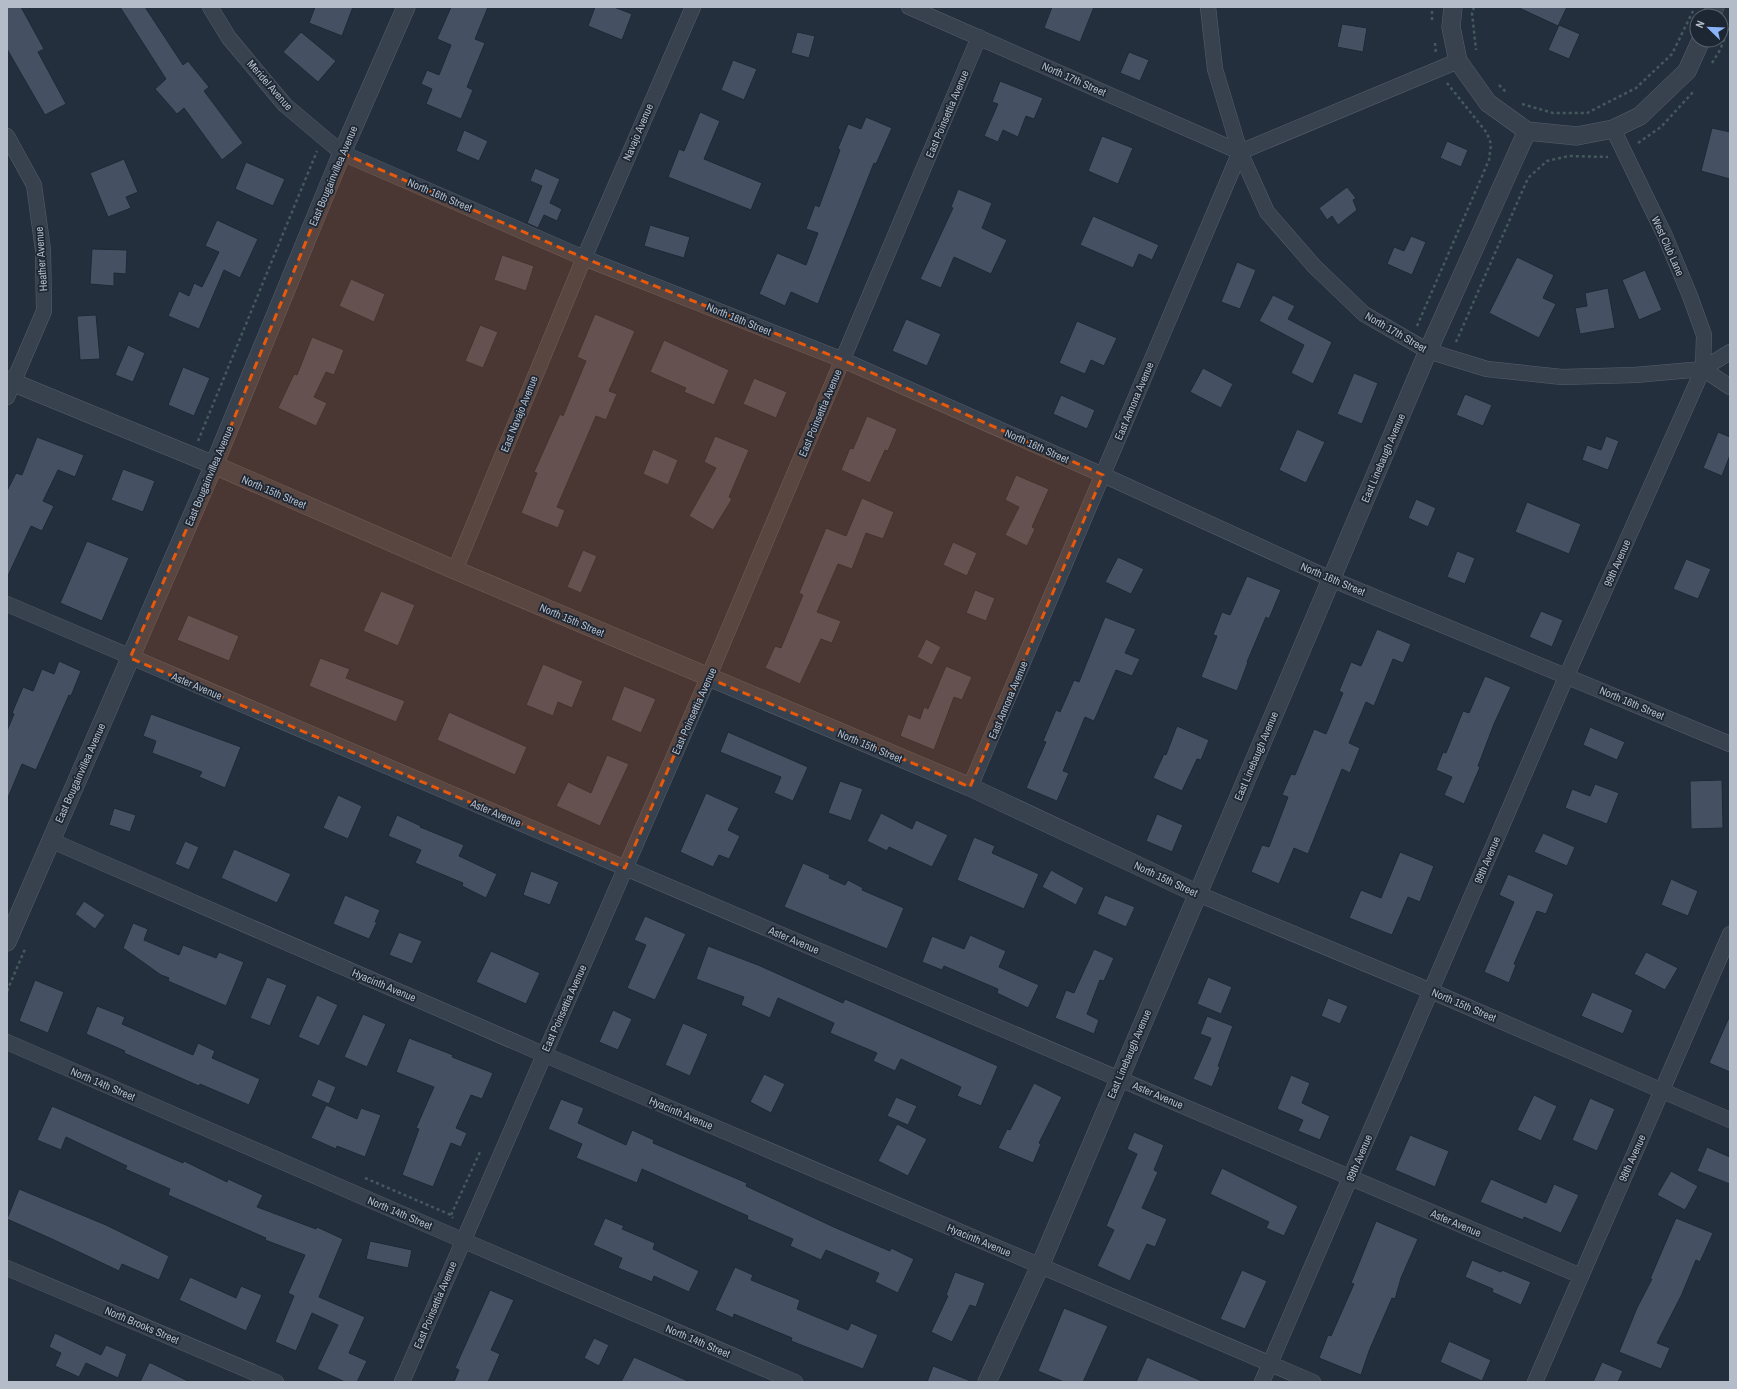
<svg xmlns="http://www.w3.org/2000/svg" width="1737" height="1389" font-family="'Archivo Narrow',sans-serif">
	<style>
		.building { fill: #455162; stroke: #1f2835 }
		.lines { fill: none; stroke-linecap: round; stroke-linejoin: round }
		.minor-casing { stroke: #565f6c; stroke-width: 16 }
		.tertiary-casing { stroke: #565f6c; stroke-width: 19 }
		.path { stroke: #44595c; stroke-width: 2.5; stroke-dasharray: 3 3; stroke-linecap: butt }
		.minor { stroke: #38414e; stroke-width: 15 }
		.tertiary { stroke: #38414e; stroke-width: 18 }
		.marked { fill: #e8590c; fill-opacity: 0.2; stroke: #e8590c; stroke-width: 3; stroke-dasharray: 8 5; stroke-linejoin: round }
		.labels { text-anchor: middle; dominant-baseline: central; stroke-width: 3.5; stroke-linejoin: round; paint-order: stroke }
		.street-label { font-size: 11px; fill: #b4bcc9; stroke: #1d2633 }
	</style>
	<rect width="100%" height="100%" fill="#242f3e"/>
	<!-- building -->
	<path class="building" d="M7,7H21L44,49L38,52L66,104L45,115L7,49Z
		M120,7H145L183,65L188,61L209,87L204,91L243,143L222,160L184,108L177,114L155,89L166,79Z
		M315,7H353L342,36L309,23Z
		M451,7H488L475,39L485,43L467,87L473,90L461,119L426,104L432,89L421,84L427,70L439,75L451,45L437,39Z
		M595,7H614L632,14L622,40L588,26Z
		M1052,7H1094L1080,42L1044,28Z
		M1517,7H1567L1558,26Z
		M1342,24L1367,28L1363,52L1337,47Z
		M1559,25L1580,34L1569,59L1548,50Z
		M301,32L336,61L318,82L283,52Z
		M797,32L815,36L809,58L791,53Z
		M1129,52L1149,60L1140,81L1120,73Z
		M733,60L757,69L744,100L721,90Z
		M1000,81L1043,98L1034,119L1026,116L1018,137L1003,130L998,142L984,136L998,104L992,102Z
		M700,112L720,121L704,159L762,183L751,210L668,177L679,149L684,151Z
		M866,117L892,128L876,164L874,163L818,304L791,292L785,306L759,294L777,253L806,265L818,233L806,229L815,205L819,207L840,150L838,148L848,124L861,129Z
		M1712,128L1730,132V179L1701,171Z
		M464,130L488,141L479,161L456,151Z
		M1102,136L1133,148L1118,184L1088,171Z
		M1447,141L1468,150L1461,167L1440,158Z
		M124,159L138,192L126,197L131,208L108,217L90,173Z
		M246,162L285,179L273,206L235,189Z
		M535,168L560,179L550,203L562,209L557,221L544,215L538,228L527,223L542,186L530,181Z
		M1347,187L1356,198L1353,200L1357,210L1338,225L1332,216L1327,220L1319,208Z
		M958,189L992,203L982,228L1007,240L991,274L954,257L941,288L920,279L953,208L951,207Z
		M1093,216L1159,245L1152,260L1139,254L1133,268L1080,245Z
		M217,220L258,239L240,278L224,270L199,329L168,316L179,291L189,296L194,283L202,287L219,252L205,246Z
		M650,225L690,237L684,258L644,246Z
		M1411,236L1426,242L1412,275L1387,264L1394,247L1404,251Z
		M92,249L127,250L126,274L114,273V286L90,284Z
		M502,255L534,266L526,291L494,280Z
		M1517,257L1554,275L1543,298L1556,304L1539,338L1489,313Z
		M1237,262L1256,270L1240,309L1221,302Z
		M1645,270L1662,310L1639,320L1622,280Z
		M351,279L385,294L374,322L339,306Z
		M1608,288L1615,328L1580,334L1575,308L1587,306L1585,293Z
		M1273,295L1295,306L1288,319L1332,342L1313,384L1291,373L1304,345L1259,321Z
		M595,314L635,331L609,391L617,394L606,420L596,416L557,507L565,510L558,528L521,513L537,473L534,472L560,414L563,416L586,361L577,357Z
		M96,315L100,359L80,360L77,316Z
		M906,319L941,334L927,366L892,351Z
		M1077,321L1117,338L1104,366L1091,360L1085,374L1059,363Z
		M480,325L498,332L483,368L465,361Z
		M312,337L344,350L334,375L326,372L314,397L327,403L316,426L278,408L294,374L297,375Z
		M664,340L729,370L714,405L684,392L686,388L650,372Z
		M128,345L145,353L133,382L115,375Z
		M183,367L210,378L194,416L168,405Z
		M1203,368L1233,384L1221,408L1190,392Z
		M1354,373L1378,383L1362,424L1337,414Z
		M754,378L787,392L776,418L743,404Z
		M1465,394L1492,405L1483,426L1456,415Z
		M1061,395L1095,410L1087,429L1053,414Z
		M867,416L897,429L888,451L885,450L870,483L841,470L850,448L853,449Z
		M1297,429L1325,442L1306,483L1279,470Z
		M1718,432L1730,437V455L1722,476L1703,468Z
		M715,436L749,450L729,497L732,499L713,530L689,516L716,468L704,462Z
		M1606,436L1619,441L1608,470L1582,460L1587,445L1601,450Z
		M37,437L84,455L75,477L58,470L43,501L54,506L42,531L31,526L7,578V491L16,473L22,475Z
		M653,449L678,460L668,485L643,474Z
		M123,469L155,481L143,512L111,500Z
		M1016,475L1049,489L1032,527L1035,529L1027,546L1005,535L1019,507L1005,500Z
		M862,498L894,512L883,539L866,533L852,569L838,564L817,612L841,621L832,643L821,639L800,684L765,668L775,646L781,648L803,595L799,593L826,528L846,536Z
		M1416,499L1436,508L1428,527L1408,518Z
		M1527,502L1581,524L1569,554L1515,532Z
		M87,541L129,558L102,621L60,603Z
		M953,542L977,553L967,576L943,565Z
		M583,550L597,556L581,593L567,587Z
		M1457,551L1475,558L1465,584L1447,577Z
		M1118,557L1144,569L1131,594L1105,582Z
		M1686,559L1711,569L1698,599L1673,589Z
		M1247,576L1281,590L1269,619L1266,617L1247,662H1248L1237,691L1201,677L1217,636L1213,635L1222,612L1230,615Z
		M975,590L995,598L986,621L966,613Z
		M381,591L415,605L398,646L363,631Z
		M1541,611L1563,620L1552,647L1529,637Z
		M188,615L239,636L229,661L177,640Z
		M1105,617L1136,629L1125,653L1140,659L1132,676L1116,670L1094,721L1085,717L1063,771L1069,773L1057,801L1026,788L1046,742L1043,741L1056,710L1060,712L1074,680L1079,682Z
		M1377,629L1411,644L1403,663L1393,659L1374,706L1366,702L1349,743L1360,748L1350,773L1342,769L1308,854L1294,848L1279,884L1251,872L1262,845L1269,847L1288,797L1282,795L1291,774L1295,775L1314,729L1326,734L1343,693L1339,691L1351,662L1361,666Z
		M926,639L941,647L932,665L917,657Z
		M320,658L350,669L346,678L405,701L396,722L309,686Z
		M59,661L81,671L71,696L69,695L36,770L22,764L7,800V731L14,714L12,713L23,687L33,691L42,669L54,674Z
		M543,664L583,681L572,708L558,702L553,716L526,705Z
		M946,666L972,677L962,700L954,697L934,750L900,736L908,714L920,719L924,707L928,709Z
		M1485,676L1511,687L1494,724L1478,766L1480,767L1464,804L1444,795L1452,777L1436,770L1443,752L1446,753L1463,711L1469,713Z
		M624,686L656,699L641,733L611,720Z
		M449,712L527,747L515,775L437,740Z
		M151,714L241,747L225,788L199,777L202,772L152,753L156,741L143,736Z
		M1177,726L1209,740L1201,760L1197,759L1182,791L1153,778L1164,754L1166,755Z
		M1590,727L1625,742L1617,760L1583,745Z
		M728,732L808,767L793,801L774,793L781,777L720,752Z
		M607,755L629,764L600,826L556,806L568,782L591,793Z
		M1722,780L1723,828L1691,829L1690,781Z
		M840,781L863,789L851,821L828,813Z
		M1595,784L1619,793L1607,824L1565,808L1572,789L1590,796Z
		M706,793L739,808L728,830L740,836L729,859L719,855L713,867L680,852Z
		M338,795L362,806L348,839L323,828Z
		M114,808L136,815L130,832L109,825Z
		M881,813L912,829L916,820L948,835L932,867L889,847L887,851L867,841Z
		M1157,814L1183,825L1172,852L1146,841Z
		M397,815L421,826L420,827L464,845L459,856L497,874L486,898L462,886L463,883L415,863L421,850L388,836Z
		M1543,833L1575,847L1567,866L1534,852Z
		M974,837L995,846L992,853L1039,874L1024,909L957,880Z
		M185,841L199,847L189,870L175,864Z
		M234,849L291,874L277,903L221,878Z
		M1400,852L1434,866L1420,902L1408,897L1392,935L1349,918L1361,890L1381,898Z
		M803,863L830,875L829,878L845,885L848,880L863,888L862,890L904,908L887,949L784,907Z
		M1051,870L1084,888L1076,905L1042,887Z
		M531,871L559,882L550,905L523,895Z
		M1508,874L1554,894L1546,914L1537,911L1514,964L1516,965L1509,983L1484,972L1514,902L1499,895Z
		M1671,879L1698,891L1688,916L1661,905Z
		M345,895L380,910L375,922H377L369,939L333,924Z
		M1105,895L1135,907L1126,927L1097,914Z
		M84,901L105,915L95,929L75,914Z
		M645,916L686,934L655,1000L627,988L646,945L634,940Z
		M133,923L148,929L144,940L179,955L183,945L216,958L219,952L244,962L226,1006L168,981L169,978L161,975L123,948Z
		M399,932L422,941L412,964L389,955Z
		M970,935L1006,951L999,967L1039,985L1028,1008L997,993L998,989L944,966L942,970L922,962L932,936L964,949Z
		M708,946L758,965L843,1003L845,999L998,1066L981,1106L957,1096L961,1087L901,1059L895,1071L873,1061L877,1053L830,1033L834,1023L778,998L770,1018L741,1005L744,997L696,979Z
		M1094,949L1114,958L1104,981L1100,980L1087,1014L1099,1020L1094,1034L1055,1018L1066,990L1074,993Z
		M491,951L540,973L526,1004L476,982Z
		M1646,952L1678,968L1665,990L1634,974Z
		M267,977L287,985L270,1026L250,1018Z
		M1208,977L1232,987L1221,1014L1197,1004Z
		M35,980L64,992L48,1033L19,1021Z
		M1592,992L1633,1010L1623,1034L1581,1016Z
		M317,995L338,1005L319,1046L298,1037Z
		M1328,998L1348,1006L1340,1024L1321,1016Z
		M97,1006L125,1017L122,1024L193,1055L198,1043L215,1051L212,1058L260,1079L249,1105L200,1084L199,1086L124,1053L125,1051L86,1034Z
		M613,1010L632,1019L618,1050L599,1042Z
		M363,1014L386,1024L367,1067L344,1057Z
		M1730,1015V1072L1709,1063Z
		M1207,1016L1233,1026L1218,1066L1220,1067L1212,1087L1193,1079L1211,1038L1200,1034Z
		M683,1023L708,1034L690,1076L665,1065Z
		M409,1038L453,1055L452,1057L493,1073L482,1099L471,1095L456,1128L467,1133L461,1147L451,1143L433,1187L402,1175L419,1129L416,1128L434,1087L396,1072Z
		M764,1074L785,1084L771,1113L750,1102Z
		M1291,1075L1310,1083L1302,1103L1330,1116L1320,1140L1298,1131L1303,1120L1277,1109Z
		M318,1079L336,1087L329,1104L311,1096Z
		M1034,1083L1062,1097L1039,1143L1041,1144L1033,1163L998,1148L1007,1129L1010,1130Z
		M1534,1095L1557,1106L1541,1141L1517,1130Z
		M896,1097L917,1106L908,1125L887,1116Z
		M1590,1098L1615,1109L1597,1151L1572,1140Z
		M561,1099L584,1108L578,1123L626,1145L632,1130L654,1140L653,1143L747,1183L746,1186L836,1228L890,1251L891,1248L914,1259L898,1293L875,1282L879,1273L826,1250L821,1260L790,1246L793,1239L747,1219L748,1216L642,1169L637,1183L576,1158L582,1144L548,1129Z
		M326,1105L357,1119L361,1108L381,1115L365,1157L337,1146L336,1149L311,1138Z
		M52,1106L183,1163L184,1161L227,1182L228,1179L263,1195L257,1207L316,1229L317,1227L343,1239L319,1297L365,1317L349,1353L367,1361L357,1382H345L317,1369L338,1325L312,1313L296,1351L275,1342L294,1296L288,1293L305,1255L265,1240L266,1238L168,1195L170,1189L125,1169L127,1166L66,1137L61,1150L37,1140Z
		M897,1124L927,1139L908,1176L878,1161Z
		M1134,1132L1164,1145L1154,1170L1158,1172L1142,1208L1167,1219L1155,1247L1147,1244L1130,1281L1097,1266L1114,1230L1106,1226L1137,1154L1127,1149Z
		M1410,1135L1449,1151L1435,1187L1395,1170Z
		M1707,1147L1730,1157V1184L1697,1171Z
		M1222,1168L1298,1206L1284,1236L1266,1228L1269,1222L1210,1194Z
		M1671,1171L1698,1186L1685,1210L1657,1195Z
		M1491,1179L1546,1203L1554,1184L1579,1195L1561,1233L1524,1217L1523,1220L1480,1202Z
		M19,1189L106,1225L169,1256L159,1280L122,1264L119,1271L52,1239L7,1219Z
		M605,1218L624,1226L622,1229L655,1243L653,1249L699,1271L689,1292L654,1276L652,1282L618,1268L622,1258L593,1245Z
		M1676,1218L1713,1233L1700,1262L1696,1260L1682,1294L1657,1343L1670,1348L1661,1369L1619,1352L1637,1308L1652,1279H1650Z
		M1376,1221L1418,1239L1401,1278L1395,1299L1392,1298L1369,1351L1361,1375L1319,1358L1328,1335L1331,1336L1354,1284L1351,1283Z
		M370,1241L412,1250L408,1268L366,1259Z
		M1472,1260L1501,1272L1502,1270L1531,1282L1521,1305L1492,1292L1493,1289L1465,1277Z
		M735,1267L753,1275L751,1280L800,1300L797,1309L848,1330L851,1323L878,1335L863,1369L791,1341L792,1338L734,1314L733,1318L715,1310Z
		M1242,1270L1267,1281L1245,1329L1220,1319Z
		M955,1272L985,1283L976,1307L970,1305L952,1342L931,1332L948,1296L946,1295Z
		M190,1277L236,1298L241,1286L262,1295L246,1331L179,1300Z
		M490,1290L514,1300L491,1350L500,1354L488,1382H454L459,1370L455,1368Z
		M1064,1308L1108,1326L1083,1382H1064L1038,1371Z
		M55,1333L101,1355L106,1345L127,1354L118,1378L86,1363L79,1377L55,1366L61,1353L49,1347Z
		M594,1338L609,1345L599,1366L584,1358Z
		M1449,1341L1491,1360L1482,1381L1440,1362Z
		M634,1357L690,1382H621Z
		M1147,1357L1204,1382H1136Z
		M1602,1362L1623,1371L1618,1382H1593Z
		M149,1363H151L190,1382H140Z
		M933,1366L971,1381V1382H927Z"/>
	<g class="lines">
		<defs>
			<path id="minor" d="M210,7L229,38L285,105L342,153L584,258L843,360L1103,475L1331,579L1730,744
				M909,7L1240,152L1267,212L1314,266L1364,314L1428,351L1487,369L1562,377L1635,375L1703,369
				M1613,129L1665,236L1690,296L1704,335L1703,369
				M7,136L34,185L43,250L44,311L7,397
				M1240,152L1458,61
				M1703,369L1730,387
				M455,570L584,258L693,7
				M7,604L1581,1276
				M970,787L1240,152L1215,69L1208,7
				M50,840L543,1054L1313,1382
				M1198,894L1431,991L1730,1120
				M7,1042L462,1240L795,1382
				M7,1268L276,1382
				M402,1382L708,678L979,37
				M1262,1382L1567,675L1703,369L1730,352
				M1535,1382L1730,934"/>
			<path id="tertiary" d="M1453,7L1451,27L1458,61L1488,103L1527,131
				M1711,16L1715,7
				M1527,131L1577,136L1613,129L1640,116L1687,71L1701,40
				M7,380L214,465L455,570L970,787L1198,894
				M7,942L214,465L342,153L406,7
				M987,1382L1040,1266L1428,351L1527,131"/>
		</defs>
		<!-- minor casing -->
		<use href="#minor" class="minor-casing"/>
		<!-- tertiary casing -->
		<use href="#tertiary" class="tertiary-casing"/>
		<!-- path -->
		<path class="path" d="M1474,7L1472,13L1476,50
			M1432,20V7
			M1435,43L1436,54
			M1712,63L1720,50L1730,24
			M1499,85L1507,93
			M1522,104L1553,113H1587L1636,88L1672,54L1693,11
			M1638,143L1661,127L1694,91
			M1417,326L1489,160L1491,144L1487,133L1447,83
			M1456,342L1528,178L1547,161L1569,156L1608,157
			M198,441L317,151
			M7,991L25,949
			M365,1178L451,1215L453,1218
			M451,1215L480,1152"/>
		<!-- minor -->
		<use href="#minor" class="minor"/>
		<!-- tertiary -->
		<use href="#tertiary" class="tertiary"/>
	</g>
	<!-- marked area -->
	<path class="marked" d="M342,153L584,258L843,360L1103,475L970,787L708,678L625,868L130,658L222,448Z"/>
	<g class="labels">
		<!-- street labels -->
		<g class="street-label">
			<text transform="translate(1074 79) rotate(24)">North 17th Street</text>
			<text transform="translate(270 85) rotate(49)">Meridel Avenue</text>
			<text transform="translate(947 114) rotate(-67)">East Poinsettia Avenue</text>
			<text transform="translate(638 132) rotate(-67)">Navajo Avenue</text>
			<text transform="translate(333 176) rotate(-67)">East Bougainvillea Avenue</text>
			<text transform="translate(440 195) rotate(23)">North 16th Street</text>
			<text transform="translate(1668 246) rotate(66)">West Club Lane</text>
			<text transform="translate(41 259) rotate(-94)">Heather Avenue</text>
			<text transform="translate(739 319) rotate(22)">North 16th Street</text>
			<text transform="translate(1396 332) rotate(30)">North 17th Street</text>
			<text transform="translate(1134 401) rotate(-67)">East Annona Avenue</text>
			<text transform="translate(820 413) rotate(-67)">East Poinsettia Avenue</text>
			<text transform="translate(519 414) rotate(-68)">East Navajo Avenue</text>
			<text transform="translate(1037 446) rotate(24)">North 16th Street</text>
			<text transform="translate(1383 458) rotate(-67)">East Linebaugh Avenue</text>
			<text transform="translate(209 476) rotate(-67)">East Bougainvillea Avenue</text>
			<text transform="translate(274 492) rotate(23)">North 15th Street</text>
			<text transform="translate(1617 563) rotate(-66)">99th Avenue</text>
			<text transform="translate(1333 579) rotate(23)">North 16th Street</text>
			<text transform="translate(572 620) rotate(23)">North 15th Street</text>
			<text transform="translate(197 686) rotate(23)">Aster Avenue</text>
			<text transform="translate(1008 700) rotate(-67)">East Annona Avenue</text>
			<text transform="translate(1632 703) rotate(23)">North 16th Street</text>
			<text transform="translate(694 711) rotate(-66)">East Poinsettia Avenue</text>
			<text transform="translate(870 746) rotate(23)">North 15th Street</text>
			<text transform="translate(1256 756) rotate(-67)">East Linebaugh Avenue</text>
			<text transform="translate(80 773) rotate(-66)">East Bougainvillea Avenue</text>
			<text transform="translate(496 813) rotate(23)">Aster Avenue</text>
			<text transform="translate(1487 860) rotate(-67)">99th Avenue</text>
			<text transform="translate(1166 879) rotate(25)">North 15th Street</text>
			<text transform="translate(794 940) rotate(23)">Aster Avenue</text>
			<text transform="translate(384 985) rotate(23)">Hyacinth Avenue</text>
			<text transform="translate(1464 1005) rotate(23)">North 15th Street</text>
			<text transform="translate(564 1008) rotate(-66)">East Poinsettia Avenue</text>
			<text transform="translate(1129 1054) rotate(-67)">East Linebaugh Avenue</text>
			<text transform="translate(103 1084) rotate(23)">North 14th Street</text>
			<text transform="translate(1158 1095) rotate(23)">Aster Avenue</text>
			<text transform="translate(681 1113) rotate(23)">Hyacinth Avenue</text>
			<text transform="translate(1359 1158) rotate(-67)">99th Avenue</text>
			<text transform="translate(1632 1158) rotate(-66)">98th Avenue</text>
			<text transform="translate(400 1213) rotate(23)">North 14th Street</text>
			<text transform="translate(1456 1223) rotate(23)">Aster Avenue</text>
			<text transform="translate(979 1240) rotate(23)">Hyacinth Avenue</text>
			<text transform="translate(435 1305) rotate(-67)">East Poinsettia Avenue</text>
			<text transform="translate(142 1325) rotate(23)">North Brooks Street</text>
			<text transform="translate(698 1341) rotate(23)">North 14th Street</text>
		</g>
	</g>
	<!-- border -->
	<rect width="1737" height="1389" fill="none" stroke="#b4bcc9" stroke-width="16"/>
	<!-- north arrow -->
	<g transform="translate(1709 28) rotate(293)"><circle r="19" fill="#1d2633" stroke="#59626f"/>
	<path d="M0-3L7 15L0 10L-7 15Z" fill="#8ab4f8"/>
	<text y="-6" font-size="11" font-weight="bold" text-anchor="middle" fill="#b4bcc9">N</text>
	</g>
</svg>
